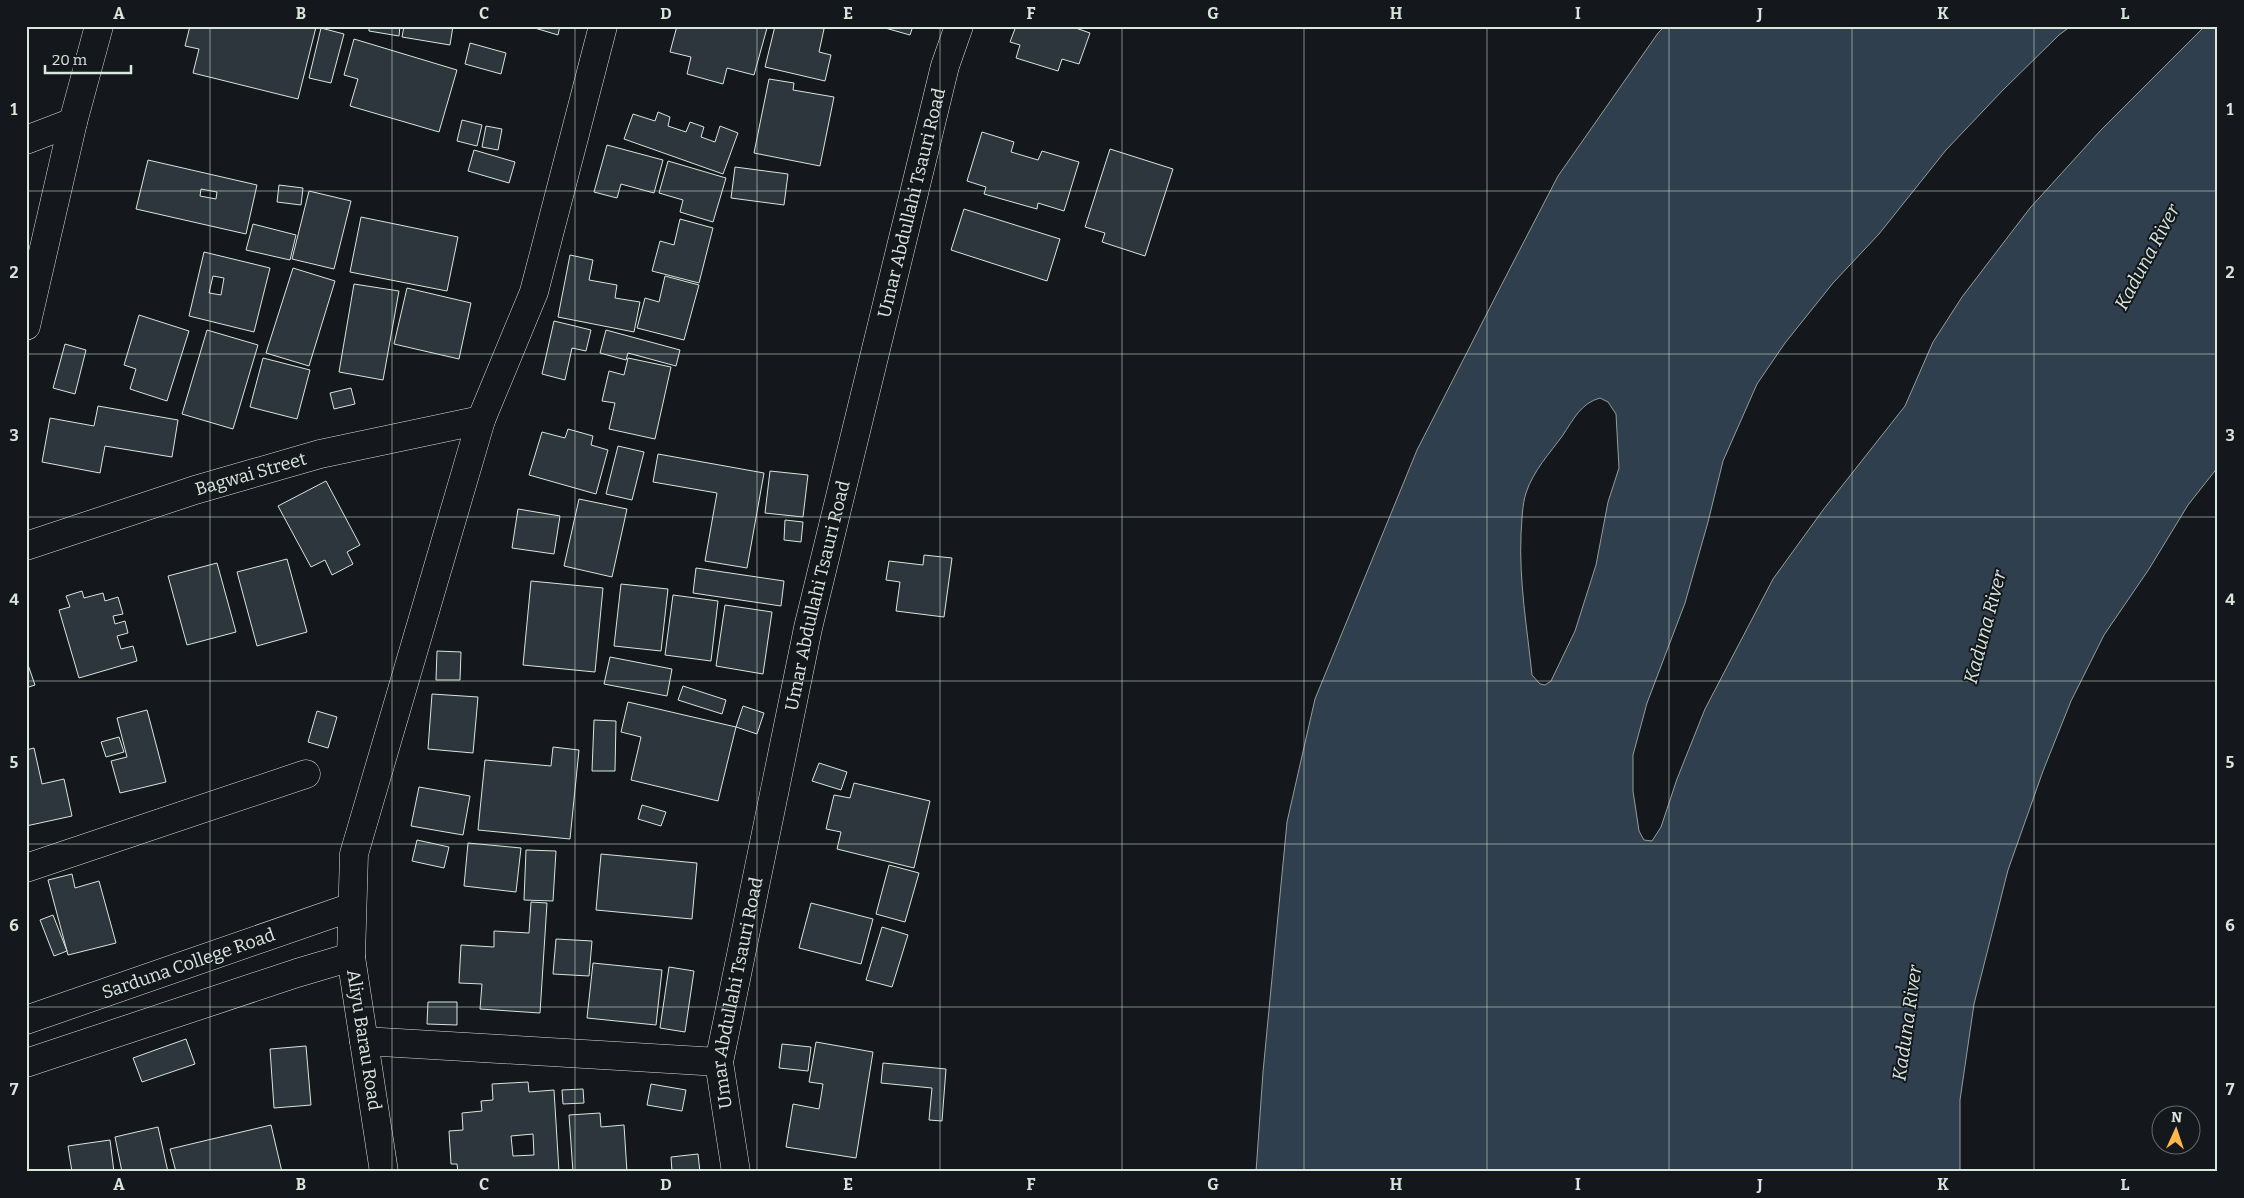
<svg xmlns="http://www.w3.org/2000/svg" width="2244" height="1198" font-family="Bitter,serif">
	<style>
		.water { fill: #2f3f4d; stroke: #939e99; fill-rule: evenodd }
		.building { fill: #2c363c; stroke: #d8e6dc; fill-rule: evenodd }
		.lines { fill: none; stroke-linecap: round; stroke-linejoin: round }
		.minor-casing { stroke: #d8e6dc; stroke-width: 29 }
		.minor { stroke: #14181c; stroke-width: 28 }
		.grid { fill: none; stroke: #d8e6dc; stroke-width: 1; stroke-opacity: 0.55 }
		.labels { text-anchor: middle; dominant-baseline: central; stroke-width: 4; stroke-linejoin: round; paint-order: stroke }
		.street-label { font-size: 18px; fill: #d8e6dc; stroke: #14181c }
		.water-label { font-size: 19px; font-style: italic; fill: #d8e6dc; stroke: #14181c }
		.neatline { fill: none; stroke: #d8e6dc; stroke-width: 2 }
		.grid-label { font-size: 16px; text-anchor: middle; font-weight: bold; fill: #d8e6dc }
	</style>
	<rect width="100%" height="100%" fill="#14181c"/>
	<!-- water -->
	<path class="water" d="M1665,26H2071L2059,35L2003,90L1946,150L1879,234L1833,283L1785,343L1757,384L1723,461L1708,522L1685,603L1647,703L1633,755V791L1639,831L1644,840L1652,841L1661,827L1677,779L1705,709L1773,579L1823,510L1905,406L1933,342L1962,297L2030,208L2100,131L2205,26H2218V467L2188,505L2149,569L2104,635L2071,701L2043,771L2008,870L1974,1004L1960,1100V1172H1256L1263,1072L1287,822L1315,699L1417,450L1503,282L1558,176L1658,33ZM1600,398L1608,402L1616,414L1619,468L1608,502L1596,565L1575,631L1551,681L1545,685L1540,684L1532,675C1527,627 1519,582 1521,534C1522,521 1522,505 1526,493C1533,471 1550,453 1563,435C1573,420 1581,403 1600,398Z"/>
	<!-- building -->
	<path class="building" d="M190,26L316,27L298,99L193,73L199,49L185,46Z
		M369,26H400L399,36L369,31Z
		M404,26H453L450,45L402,37Z
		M528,26H560L558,35Z
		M677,26H759L767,28L754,75L727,68L723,84L687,74L691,57L670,52Z
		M775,26H813L824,29L819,52L831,55L825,81L765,67Z
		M878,26H913L910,35Z
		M1016,26H1070L1090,33L1079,64L1062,59L1058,71L1016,58L1020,45L1010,42Z
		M321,28L344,34L331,83L309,78Z
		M354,39L457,70L439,132L350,106L358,79L344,75Z
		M470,43L506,53L501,74L465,64Z
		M769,79L794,83L793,90L834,97L820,166L754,153Z
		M658,112L670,117L668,126L686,132L690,122L704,127L701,137L715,142L720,126L738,133L723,174L624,139L633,114L655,121Z
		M462,120L482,125L477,146L457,141Z
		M486,126L502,129L498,150L482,147Z
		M982,132L1014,142L1011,152L1038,160L1042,151L1079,162L1064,211L1038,203L1037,209L984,194L986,187L967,181Z
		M607,145L663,160L654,193L621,184L617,198L594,192Z
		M1110,149L1173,169L1145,256L1102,242L1105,233L1085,227Z
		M474,150L515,162L509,183L468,171Z
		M148,160L257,185L246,234L136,209ZM201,189L217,192L216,199L200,196Z
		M668,161L726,178L713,222L680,212L683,200L659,193Z
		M735,167L788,174L784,205L731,198Z
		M279,185L303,188L301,205L277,202Z
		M309,191L351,201L334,269L292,259Z
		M964,209L1060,239L1047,281L951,250Z
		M361,217L458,237L447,291L350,272Z
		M680,219L713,228L699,283L652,271L660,241L674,245Z
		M253,224L296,235L290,260L246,250Z
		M204,252L270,268L254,332L189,316ZM213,276L224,278L221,295L209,293Z
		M570,255L593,260L589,280L617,285L615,298L640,302L634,332L558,317Z
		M293,268L335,281L309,366L266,353Z
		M665,276L699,285L684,340L637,328L645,298L659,302Z
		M354,284L399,291L383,380L339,372Z
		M407,288L471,303L459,359L394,344Z
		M139,315L189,331L167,401L130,389L136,369L124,365Z
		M554,321L591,330L586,351L572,348L565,380L542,374Z
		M207,330L258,345L233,429L182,414Z
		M606,330L680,350L676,366L628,353L626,360L600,353Z
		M65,344L86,350L75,394L53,388Z
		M263,358L310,370L297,419L250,407Z
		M628,358L671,367L655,439L609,429L615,403L602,401L609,371L624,375Z
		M351,388L355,404L334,409L330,393Z
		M98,406L178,420L172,457L105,446L100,473L42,462L50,418L94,426Z
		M568,429L593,436L591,445L608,450L596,494L529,475L542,432L565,438Z
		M618,446L644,452L632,500L606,494Z
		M658,454L764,473L747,568L705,561L717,493L653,482Z
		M770,471L808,475L803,517L765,513Z
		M326,481L360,545L347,552L353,564L332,575L325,560L311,567L278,506Z
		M579,499L627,509L612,577L564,566Z
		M518,509L560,516L554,554L512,548Z
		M785,520L803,522L801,542L784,540Z
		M924,555L952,558L944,617L896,611L900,582L886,580L889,561L923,565Z
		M287,559L307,632L257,646L237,572Z
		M217,563L236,632L187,645L168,576Z
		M696,568L784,581L781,606L693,593Z
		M531,581L603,588L595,672L523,665Z
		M621,584L668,589L661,651L614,646Z
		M82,591L84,598L103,593L105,601L118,597L123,614L113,616L115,624L125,621L128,633L117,636L121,649L133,646L137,661L79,678L59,610L70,607L66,596Z
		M673,595L718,601L711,661L665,655Z
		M725,605L772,612L763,674L716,666Z
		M437,651L461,652L460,680H436Z
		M610,657L672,669L667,696L604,684Z
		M26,659L35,685L26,688Z
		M683,686L726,700L722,714L678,700Z
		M432,694L478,697L473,753L428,749Z
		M628,702L736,727L718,801L631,780L641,737L621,732Z
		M743,706L764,713L757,734L736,727Z
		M147,710L166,782L120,793L111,761L127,757L117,718Z
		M317,711L337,717L328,748L308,742Z
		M594,720L616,721L615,771H592Z
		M119,737L124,752L106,757L101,742Z
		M553,747L579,750L570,839L478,830L485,760L551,766Z
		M34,748L42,784L64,779L72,816L26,826V750Z
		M819,763L847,772L841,790L812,781Z
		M854,783L930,801L914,868L837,849L841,832L826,829L834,795L850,798Z
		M419,787L470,796L463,835L411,826Z
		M642,805L666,812L661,826L638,819Z
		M417,840L449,847L444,868L412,861Z
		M468,843L521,848L516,892L464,886Z
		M526,850L556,851L553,901L524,900Z
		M601,854L697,863L692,919L596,910Z
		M889,865L919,873L905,922L876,914Z
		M72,874L75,888L99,881L116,943L68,955L48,880Z
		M531,902L547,903L540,1013L480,1009L482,984L459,983L461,945L494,947V931L529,933Z
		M811,903L873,919L861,964L799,948Z
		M53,915L67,951L54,956L40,920Z
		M882,927L908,935L892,987L866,980Z
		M556,939L592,941L589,976L553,974Z
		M593,963L662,970L656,1025L587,1018Z
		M669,967L694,971L685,1032L660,1028Z
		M428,1002H457V1025L427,1024Z
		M186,1039L195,1064L142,1082L133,1058Z
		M816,1042L873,1052L856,1158L786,1147L793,1104L819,1109L823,1084L809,1082Z
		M782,1044L811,1047L808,1071L779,1068Z
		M306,1046L311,1105L274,1108L270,1049Z
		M883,1063L946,1069L942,1121L929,1120L932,1088L881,1083Z
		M528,1082L529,1092L554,1090L559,1172H458L457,1164H451L449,1131L463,1130L462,1113L482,1111L481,1101L493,1100L492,1084ZM533,1134L534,1155L513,1156L511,1136Z
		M651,1084L686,1090L682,1111L647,1105Z
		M583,1089L584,1103L563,1104L562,1090Z
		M600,1113L601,1127L624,1125L627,1172H573L569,1115Z
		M271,1125L282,1172H176L170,1149Z
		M158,1127L168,1172H122L115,1137Z
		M110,1140L114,1172H72L68,1146Z
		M698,1154L700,1172H672L671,1157Z"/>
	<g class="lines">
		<defs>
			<g id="minor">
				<path d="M26,140L73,122"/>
				<path d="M26,326L73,122L99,26"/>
				<path id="s1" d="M26,546L195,490L320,454L481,420"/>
				<path d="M26,868L306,774"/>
				<path id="s2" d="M26,1020L352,907"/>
				<path d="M364,1041L719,1062"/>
				<path d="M26,1063L297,973L351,957"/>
				<path d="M384,1172L351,957L354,854L481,420L534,292L603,26"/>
				<path id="s3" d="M736,1172L719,1062L808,628L945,66L959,26"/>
			</g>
		</defs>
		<!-- minor casing -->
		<use href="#minor" class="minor-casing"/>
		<!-- minor -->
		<use href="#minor" class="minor"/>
	</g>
	<!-- grid -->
	<path class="grid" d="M210,26V1172M392,26V1172M575,26V1172M757,26V1172M940,26V1172M1122,26V1172M1304,26V1172M1487,26V1172M1669,26V1172M1852,26V1172M2034,26V1172M26,191H2218M26,354H2218M26,517H2218M26,681H2218M26,844H2218M26,1007H2218"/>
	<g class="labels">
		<!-- street labels -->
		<g class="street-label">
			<text stroke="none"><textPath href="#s3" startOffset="992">Umar Abdullahi Tsauri Road</textPath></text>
			<text stroke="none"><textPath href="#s1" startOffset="236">Bagwai Street</textPath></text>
			<text stroke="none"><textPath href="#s3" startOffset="588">Umar Abdullahi Tsauri Road</textPath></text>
			<text stroke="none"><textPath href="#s2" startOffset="172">Sarduna College Road</textPath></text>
			<text stroke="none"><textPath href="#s3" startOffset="182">Umar Abdullahi Tsauri Road</textPath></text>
			<text transform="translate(364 1040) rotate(81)">Aliyu Barau Road</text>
		</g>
		<!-- water labels -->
		<g class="water-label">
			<text transform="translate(2147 257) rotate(-62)">Kaduna River</text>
			<text transform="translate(1985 627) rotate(-75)">Kaduna River</text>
			<text transform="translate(1907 1023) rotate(-82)">Kaduna River</text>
		</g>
	</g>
	<!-- border -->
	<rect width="2244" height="1198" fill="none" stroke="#14181c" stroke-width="55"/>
	<!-- north arrow -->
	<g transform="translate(2176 1130) rotate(3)"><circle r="24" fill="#14181c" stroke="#626a69"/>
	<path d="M0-4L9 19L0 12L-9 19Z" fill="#ffb74d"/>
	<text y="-8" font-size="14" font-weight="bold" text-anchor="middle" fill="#d8e6dc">N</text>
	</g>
	<!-- scale -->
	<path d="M45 65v8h86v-8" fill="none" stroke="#d8e6dc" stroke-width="2.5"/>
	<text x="52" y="65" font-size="15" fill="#d8e6dc" stroke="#14181c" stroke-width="4" paint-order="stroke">20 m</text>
	<rect x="28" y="28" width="2188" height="1142" class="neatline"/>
	<g class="grid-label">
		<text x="119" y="19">A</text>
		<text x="301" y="19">B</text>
		<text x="484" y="19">C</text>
		<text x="666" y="19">D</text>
		<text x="848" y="19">E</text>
		<text x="1031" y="19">F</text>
		<text x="1213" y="19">G</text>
		<text x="1396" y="19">H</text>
		<text x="1578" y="19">I</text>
		<text x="1760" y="19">J</text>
		<text x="1943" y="19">K</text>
		<text x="2125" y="19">L</text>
		<text x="14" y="115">1</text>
		<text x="2230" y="115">1</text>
		<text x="14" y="278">2</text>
		<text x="2230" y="278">2</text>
		<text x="14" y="441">3</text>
		<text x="2230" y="441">3</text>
		<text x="14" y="605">4</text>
		<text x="2230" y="605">4</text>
		<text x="14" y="768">5</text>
		<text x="2230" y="768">5</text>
		<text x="14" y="931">6</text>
		<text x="2230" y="931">6</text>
		<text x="14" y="1095">7</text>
		<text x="2230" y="1095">7</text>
		<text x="119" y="1190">A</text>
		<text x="301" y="1190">B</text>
		<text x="484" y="1190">C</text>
		<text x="666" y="1190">D</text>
		<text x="848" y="1190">E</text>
		<text x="1031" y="1190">F</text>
		<text x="1213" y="1190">G</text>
		<text x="1396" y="1190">H</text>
		<text x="1578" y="1190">I</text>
		<text x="1760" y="1190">J</text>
		<text x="1943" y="1190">K</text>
		<text x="2125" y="1190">L</text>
	</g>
</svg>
